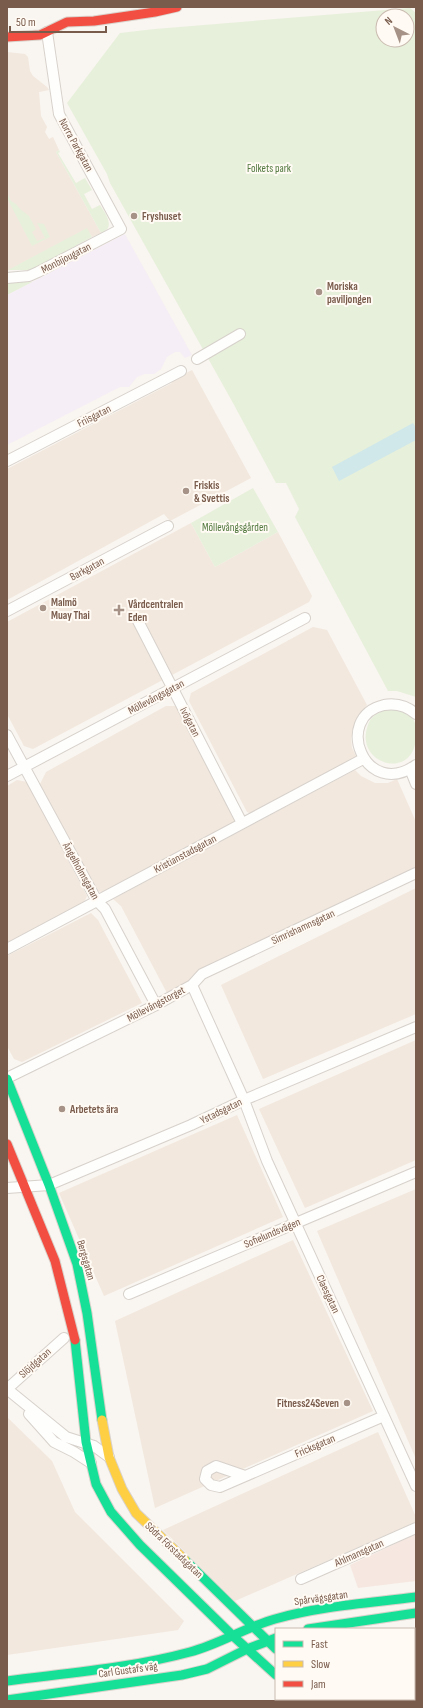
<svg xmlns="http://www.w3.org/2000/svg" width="423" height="1708" font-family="'Sofia Sans Condensed',sans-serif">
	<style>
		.residential { fill: #f2e8de }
		.commercial { fill: #f6e8e1 }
		.education { fill: #f6eef6 }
		.green { fill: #e7f0db; fill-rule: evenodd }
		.water { fill: #d0e8ea }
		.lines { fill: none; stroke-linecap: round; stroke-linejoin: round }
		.street-casing { stroke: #d7d1cb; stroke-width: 12 }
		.fast-casing { stroke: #d9d2cb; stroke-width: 11 }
		.slow-casing { stroke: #d9d2cb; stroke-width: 11 }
		.jam-casing { stroke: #d9d2cb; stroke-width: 11 }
		.street { stroke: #fefefd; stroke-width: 10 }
		.fast { stroke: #16e098; stroke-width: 9 }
		.slow { stroke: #ffcf43; stroke-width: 9 }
		.jam { stroke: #f24e42; stroke-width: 9 }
		.poi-dot { fill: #a69286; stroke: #fffaf3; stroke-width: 1.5 }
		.labels { text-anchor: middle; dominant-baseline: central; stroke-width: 4; stroke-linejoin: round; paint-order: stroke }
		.street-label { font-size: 11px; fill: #7a5c4d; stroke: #fffaf3 }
		.park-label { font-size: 11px; fill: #537a41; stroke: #fffaf3 }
		.poi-label { font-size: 11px; font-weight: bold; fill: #7a5c4d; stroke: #fffaf3; text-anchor: start }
	</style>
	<rect width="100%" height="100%" fill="#f9f5f0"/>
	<!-- residential -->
	<path class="residential" d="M7,52L25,54L28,57L30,71L33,76L47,87L49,90L39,92L41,116L47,127L45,132L49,139L53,137L59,150L56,152L101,233L92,237L87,229L7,271Z
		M192,370L251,478L170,521L164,514L7,600V469L172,383L171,381Z
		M191,523L215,567L278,532L312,596L309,602L33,749L24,746L7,714V622Z
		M313,627L327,630L367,705L360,714L351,738L352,748L357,758L252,814L247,812L189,701L191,693Z
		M166,706H177L236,818V824L106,893L97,891L40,784L46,772Z
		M355,770L361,776L375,783H388L397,779L416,822V867L200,975L167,993L121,906L113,899Z
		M17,780L27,782L87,896L83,905L7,944V786Z
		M416,888V1014L263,1079L221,985Z
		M91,913L98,920L142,1003L22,1062L14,1059L7,1046V956Z
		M416,1040V1160L305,1208L259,1109Z
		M237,1115L283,1217L104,1296L59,1193Z
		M416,1189V1459L317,1231Z
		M293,1240L373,1411L155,1508L115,1321Z
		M7,1417L52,1461L75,1512L184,1621L178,1630L7,1655Z
		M378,1432L416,1517V1522L235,1601L163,1530Z"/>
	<!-- commercial -->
	<path class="commercial" d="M416,1534V1581L358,1588L350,1565Z"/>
	<!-- education -->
	<path class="education" d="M125,234L192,355L185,358L180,352H175L167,357L161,369L154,374H145L137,377L129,387H120L7,445V295Z"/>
	<!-- green -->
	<path class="green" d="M410,8L416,13V697L397,691H388L295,517L299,509L286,483H276L233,403L110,183L107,174L67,103L120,33L155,29ZM383,16H407V40H383Z
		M59,150L60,152L58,153L76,183L85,178L92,190L84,194L92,209L100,205C106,214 116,228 101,233L56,152Z
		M7,193L11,201L16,204L20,209L29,216L36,229L32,232L37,241L45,238L37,223L44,224L50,237L32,246L7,198Z
		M87,228L92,237L37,267L29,270H8Z
		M12,281L32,282L34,281L7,295V284Z
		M253,488L278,532L215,567L191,523Z
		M392,708L403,712V711C415,719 416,721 416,735C416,781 356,766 367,728C370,715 380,711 392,708Z"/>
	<!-- water -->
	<path class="water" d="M413,423L416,428V440L339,481L332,467Z"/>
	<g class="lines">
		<defs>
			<path id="street" d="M7,278L29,276L38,272L121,229L59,114L47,32
				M197,359L240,334
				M7,461L181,371
				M7,611L168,526
				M138,621L242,823
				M416,714C407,706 396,703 384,705C332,717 365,801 416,765
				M7,735L97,901L105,909L156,1005
				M410,769L416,784
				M7,776L305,618
				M7,949L363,759
				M192,985L244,1100L267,1161L416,1486
				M7,1078L156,1005L192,985L202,974L416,873
				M7,1188L49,1185L191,1125L244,1100L416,1027
				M129,1294L416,1172
				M7,1389L66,1437L94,1446L109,1457
				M7,1389L64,1338
				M29,1414L54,1442L74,1452L91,1463
				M245,1476L216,1466L207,1471L205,1479L211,1485L220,1487L384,1416
				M301,1579L416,1528"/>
			<path id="fast" d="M7,1079L49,1185L77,1264L87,1313L102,1420
				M75,1340L86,1442L96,1484L111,1512L140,1545L233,1636L276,1675
				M185,1560L276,1649
				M308,1629L416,1613
				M7,1681C68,1673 131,1668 190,1652C220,1644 246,1627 275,1619C320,1606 369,1603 416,1597
				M330,1699L332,1701
				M7,1700L182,1675L207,1669L247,1649L276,1638"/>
			<path id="slow" d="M102,1420L109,1457L122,1489L136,1513L185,1560"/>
			<path id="jam" d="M7,37L40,35L67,22L94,21L155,12L177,7
				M7,1144L55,1261L75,1340
				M303,1699L305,1701"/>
		</defs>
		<!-- street casing -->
		<use href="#street" class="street-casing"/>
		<!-- fast casing -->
		<use href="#fast" class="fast-casing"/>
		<!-- slow casing -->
		<use href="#slow" class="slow-casing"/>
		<!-- jam casing -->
		<use href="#jam" class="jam-casing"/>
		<!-- street -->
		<use href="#street" class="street"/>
		<!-- fast -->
		<use href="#fast" class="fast"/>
		<!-- slow -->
		<use href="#slow" class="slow"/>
		<!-- jam -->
		<use href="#jam" class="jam"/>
	</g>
	<!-- markers -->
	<g class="poi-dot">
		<circle cx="134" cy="216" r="4"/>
		<circle cx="319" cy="292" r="4"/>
		<circle cx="186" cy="491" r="4"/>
		<circle cx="43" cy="608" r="4"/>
		<path d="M117 604h4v4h4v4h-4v4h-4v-4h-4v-4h4z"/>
		<circle cx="62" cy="1109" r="4"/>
		<circle cx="347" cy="1403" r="4"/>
	</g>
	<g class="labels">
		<!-- street labels -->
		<g class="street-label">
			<text transform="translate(76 145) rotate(61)">Norra Parkgatan</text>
			<text transform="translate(66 258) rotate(-27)">Monbijougatan</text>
			<text transform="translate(94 416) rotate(-27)">Friisgatan</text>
			<text transform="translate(87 569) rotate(-28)">Barkgatan</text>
			<text transform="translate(156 697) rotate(-28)">Möllevångsgatan</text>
			<text transform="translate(190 722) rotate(63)">Ivögatan</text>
			<text transform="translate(185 854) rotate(-28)">Kristianstadsgatan</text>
			<text transform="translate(81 871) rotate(61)">Ängelholmsgatan</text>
			<text transform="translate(303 927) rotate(-25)">Simrishamnsgatan</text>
			<text transform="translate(156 1004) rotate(-28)">Möllevångstorget</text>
			<text transform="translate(221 1111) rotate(-26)">Ystadsgatan</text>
			<text transform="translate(272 1233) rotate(-23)">Sofielundsvägen</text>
			<text transform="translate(86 1260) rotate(74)">Bergsgatan</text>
			<text transform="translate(328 1294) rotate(65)">Claesgatan</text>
			<text transform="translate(35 1363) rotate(-42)">Slöjdgatan</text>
			<text transform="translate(315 1446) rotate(-23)">Fricksgatan</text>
			<text transform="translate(174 1550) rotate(44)">Södra Förstadsgatan</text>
			<text transform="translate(359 1553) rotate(-24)">Ahlmansgatan</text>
			<text transform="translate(321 1598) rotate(-8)">Spårvägsgatan</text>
			<text transform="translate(128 1670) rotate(-8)">Carl Gustafs väg</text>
		</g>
		<!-- park labels -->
		<g class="park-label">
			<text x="269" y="168">Folkets park</text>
			<text x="235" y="527">Möllevångsgården</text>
		</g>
		<!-- poi labels -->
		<g class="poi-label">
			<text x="142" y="216">Fryshuset</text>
			<text x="327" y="286">Moriska<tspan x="327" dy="13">paviljongen</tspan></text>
			<text x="194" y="485">Friskis<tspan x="194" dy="13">&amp; Svettis</tspan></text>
			<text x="51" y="602">Malmö<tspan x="51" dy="13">Muay Thai</tspan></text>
			<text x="128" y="604">Vårdcentralen<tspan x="128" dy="13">Eden</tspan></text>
			<text x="70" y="1109">Arbetets ära</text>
			<text x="339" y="1403" text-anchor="end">Fitness24Seven</text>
		</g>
	</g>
	<!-- border -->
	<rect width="423" height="1708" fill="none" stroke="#7a5c4d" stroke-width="16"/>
	<!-- legend -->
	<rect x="275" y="1628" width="140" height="72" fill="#fffaf3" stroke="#cabbb1"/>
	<rect x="283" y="1641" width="20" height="6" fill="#16e098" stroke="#cabbb1"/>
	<text x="311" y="1648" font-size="12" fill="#7a5c4d">Fast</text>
	<rect x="283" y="1661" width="20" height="6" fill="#ffcf43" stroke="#cabbb1"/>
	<text x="311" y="1668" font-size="12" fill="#7a5c4d">Slow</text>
	<rect x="283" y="1681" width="20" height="6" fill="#f24e42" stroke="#cabbb1"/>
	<text x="311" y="1688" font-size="12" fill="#7a5c4d">Jam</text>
	<!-- north arrow -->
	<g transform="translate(395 28) rotate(318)"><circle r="19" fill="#fffaf3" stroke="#cabbb1"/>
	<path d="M0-3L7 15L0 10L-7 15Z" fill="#a69286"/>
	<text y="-6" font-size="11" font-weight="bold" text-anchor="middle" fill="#7a5c4d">N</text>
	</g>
	<!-- scale -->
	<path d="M10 26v6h96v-6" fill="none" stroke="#7a5c4d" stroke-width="2"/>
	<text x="16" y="26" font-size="12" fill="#7a5c4d" stroke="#fffaf3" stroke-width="3" paint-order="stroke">50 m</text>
</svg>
